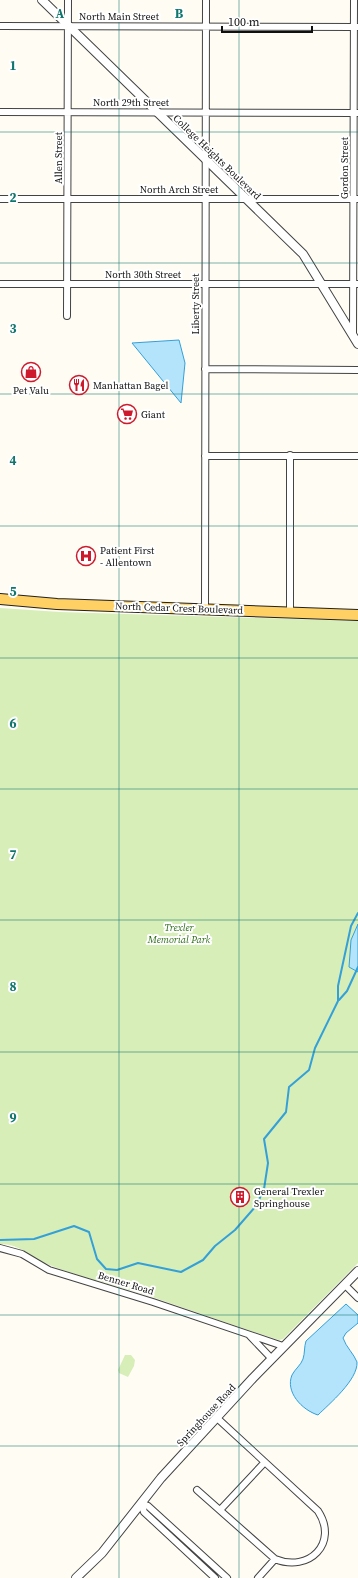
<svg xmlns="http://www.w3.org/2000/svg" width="358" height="1578" font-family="'Source Serif 4',serif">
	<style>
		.green { fill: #d7eeb9 }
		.water { fill: #b4e4fb; stroke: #34a0d8 }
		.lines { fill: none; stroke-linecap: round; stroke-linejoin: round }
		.stream { stroke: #34a0d8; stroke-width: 2 }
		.minor-casing { stroke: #434343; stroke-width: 8 }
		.tertiary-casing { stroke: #434343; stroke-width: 10 }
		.primary-casing { stroke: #212121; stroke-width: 12 }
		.minor { stroke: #fff; stroke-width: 6 }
		.tertiary { stroke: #fff; stroke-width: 8 }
		.primary { stroke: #ffd164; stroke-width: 10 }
		.grid { fill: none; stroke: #0f766e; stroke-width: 1; stroke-opacity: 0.55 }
		.labels { text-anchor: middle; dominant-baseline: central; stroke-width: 4; stroke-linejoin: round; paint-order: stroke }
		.street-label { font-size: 10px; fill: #101010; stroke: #fff }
		.poi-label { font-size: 10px; fill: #101010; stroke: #fff; text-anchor: start }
		.park-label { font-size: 10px; font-style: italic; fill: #306f1a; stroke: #fff }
		.grid-label { font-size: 13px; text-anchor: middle; font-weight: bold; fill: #0f766e; stroke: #fff; stroke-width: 4; stroke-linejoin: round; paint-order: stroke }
	</style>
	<rect width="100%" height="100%" fill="#fffcf4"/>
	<!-- green -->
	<path class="green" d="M0,608L60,612L358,621V1263L283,1339L279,1340C237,1327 196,1312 155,1298C119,1286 81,1278 47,1264C28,1257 24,1245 0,1244Z
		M125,1355H131L135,1360L134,1366L128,1377L119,1373L118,1370Z"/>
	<!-- water -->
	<path class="water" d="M179,340L185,363L181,403L132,343Z
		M358,924V972L349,967L351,940Z
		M346,1304L358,1315V1323L346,1333L343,1338C346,1347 354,1354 357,1362C358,1380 329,1404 318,1415C302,1410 285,1392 292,1375C295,1369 301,1365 303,1359C305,1353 304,1347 306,1341Z"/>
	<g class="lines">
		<!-- stream -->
		<path class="stream" d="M339,1000L347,991L358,967
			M0,1240L34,1239L74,1226L89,1232L97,1259L106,1269L117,1270L138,1263L181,1272L203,1260L215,1246L235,1230L256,1206L264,1189L268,1163L264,1139L286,1112L289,1087L309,1070L315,1048L338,1001V986L351,926L358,913"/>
		<defs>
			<path id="minor" d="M0,26L358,27
				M0,112L358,113
				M0,199H358
				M0,284H358
				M67,316L68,0
				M353,336L354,0
				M205,369L358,370
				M290,455V612
				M205,456H358
				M205,609L206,0
				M0,1248L22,1254L49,1270L153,1302L283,1346
				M345,1285L358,1298
				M250,1336L271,1358
				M197,1490L275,1559C309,1573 339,1543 318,1511L217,1418
				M141,1503L148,1506L227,1578
				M141,1503L144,1512L215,1578
				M220,1510L264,1463
				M258,1578L275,1559"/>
			<path id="tertiary" d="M42,0L303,254L358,344
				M76,1578L102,1553L161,1478L253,1378L358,1271"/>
			<path id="primary" d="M0,599L57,604L358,615"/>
		</defs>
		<!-- minor casing -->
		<use href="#minor" class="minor-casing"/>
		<!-- tertiary casing -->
		<use href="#tertiary" class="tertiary-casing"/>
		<!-- primary casing -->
		<use href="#primary" class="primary-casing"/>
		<!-- minor -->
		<use href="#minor" class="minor"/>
		<!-- tertiary -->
		<use href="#tertiary" class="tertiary"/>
		<!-- primary -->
		<use href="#primary" class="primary"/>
	</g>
	<!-- grid -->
	<path class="grid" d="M119,0V1578M239,0V1578M0,132H358M0,263H358M0,394H358M0,526H358M0,658H358M0,789H358M0,920H358M0,1052H358M0,1184H358M0,1315H358M0,1446H358"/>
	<!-- icons -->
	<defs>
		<symbol id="shop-ring" viewBox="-11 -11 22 22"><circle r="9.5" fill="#fff" stroke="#cd1b2d" stroke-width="1.5"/><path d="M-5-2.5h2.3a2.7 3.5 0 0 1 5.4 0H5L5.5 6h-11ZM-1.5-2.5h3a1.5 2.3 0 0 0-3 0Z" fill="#cd1b2d"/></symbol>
		<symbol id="restaurant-ring" viewBox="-11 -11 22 22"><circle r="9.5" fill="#fff" stroke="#cd1b2d" stroke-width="1.5"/><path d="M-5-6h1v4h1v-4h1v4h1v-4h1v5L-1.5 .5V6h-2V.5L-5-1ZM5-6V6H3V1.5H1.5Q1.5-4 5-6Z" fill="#cd1b2d"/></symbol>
		<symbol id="supermarket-ring" viewBox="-11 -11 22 22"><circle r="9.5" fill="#fff" stroke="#cd1b2d" stroke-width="1.5"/><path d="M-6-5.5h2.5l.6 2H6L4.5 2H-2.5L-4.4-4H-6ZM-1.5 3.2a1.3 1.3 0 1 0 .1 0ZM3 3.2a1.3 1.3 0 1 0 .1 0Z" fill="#cd1b2d"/></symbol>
		<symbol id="hospital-ring" viewBox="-11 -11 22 22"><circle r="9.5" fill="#fff" stroke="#cd1b2d" stroke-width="1.5"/><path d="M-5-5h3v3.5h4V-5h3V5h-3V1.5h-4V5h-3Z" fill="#cd1b2d"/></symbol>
		<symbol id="building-ring" viewBox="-11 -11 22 22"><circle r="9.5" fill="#fff" stroke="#cd1b2d" stroke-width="1.5"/><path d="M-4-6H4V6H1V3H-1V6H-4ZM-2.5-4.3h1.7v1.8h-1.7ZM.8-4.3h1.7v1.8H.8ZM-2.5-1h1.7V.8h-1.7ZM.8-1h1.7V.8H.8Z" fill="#cd1b2d"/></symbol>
	</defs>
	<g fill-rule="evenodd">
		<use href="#shop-ring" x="20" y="361" width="22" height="22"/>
		<use href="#restaurant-ring" x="68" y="374" width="22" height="22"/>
		<use href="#supermarket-ring" x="116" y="403" width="22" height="22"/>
		<use href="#hospital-ring" x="75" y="545" width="22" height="22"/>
		<use href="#building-ring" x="229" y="1186" width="22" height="22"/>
	</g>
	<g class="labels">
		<!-- street labels -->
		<g class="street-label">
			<text x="119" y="16">North Main Street</text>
			<text x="131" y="102">North 29th Street</text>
			<text transform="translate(217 157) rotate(44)">College Heights Boulevard</text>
			<text transform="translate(58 158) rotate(-90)">Allen Street</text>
			<text transform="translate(344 168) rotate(-90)">Gordon Street</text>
			<text x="179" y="189">North Arch Street</text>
			<text x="143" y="274">North 30th Street</text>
			<text transform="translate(195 304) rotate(-90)">Liberty Street</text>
			<text transform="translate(179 608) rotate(2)">North Cedar Crest Boulevard</text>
			<text transform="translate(126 1283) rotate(17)">Benner Road</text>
			<text transform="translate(206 1415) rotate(-47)">Springhouse Road</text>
		</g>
		<!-- poi labels -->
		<g class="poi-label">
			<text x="93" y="385">Manhattan Bagel</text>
			<text x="31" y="390" text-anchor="middle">Pet Valu</text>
			<text x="141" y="414">Giant</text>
			<text x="100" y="550">Patient First<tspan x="100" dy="12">- Allentown</tspan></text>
			<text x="254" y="1191">General Trexler<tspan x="254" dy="12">Springhouse</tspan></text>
		</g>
		<!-- park labels -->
		<g class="park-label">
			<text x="179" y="927">Trexler<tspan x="179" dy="12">Memorial Park</tspan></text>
		</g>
	</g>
	<g class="grid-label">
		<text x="60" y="18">A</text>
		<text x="179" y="18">B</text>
		<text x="13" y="70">1</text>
		<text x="13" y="202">2</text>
		<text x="13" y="333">3</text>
		<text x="13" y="465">4</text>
		<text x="13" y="596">5</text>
		<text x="13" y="728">6</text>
		<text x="13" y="859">7</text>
		<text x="13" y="991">8</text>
		<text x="13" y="1122">9</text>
	</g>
	<!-- scale -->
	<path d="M222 26v6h90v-6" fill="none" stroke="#101010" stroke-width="2"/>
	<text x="228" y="26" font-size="12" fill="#101010" stroke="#ffffff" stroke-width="3" paint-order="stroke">100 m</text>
</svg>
